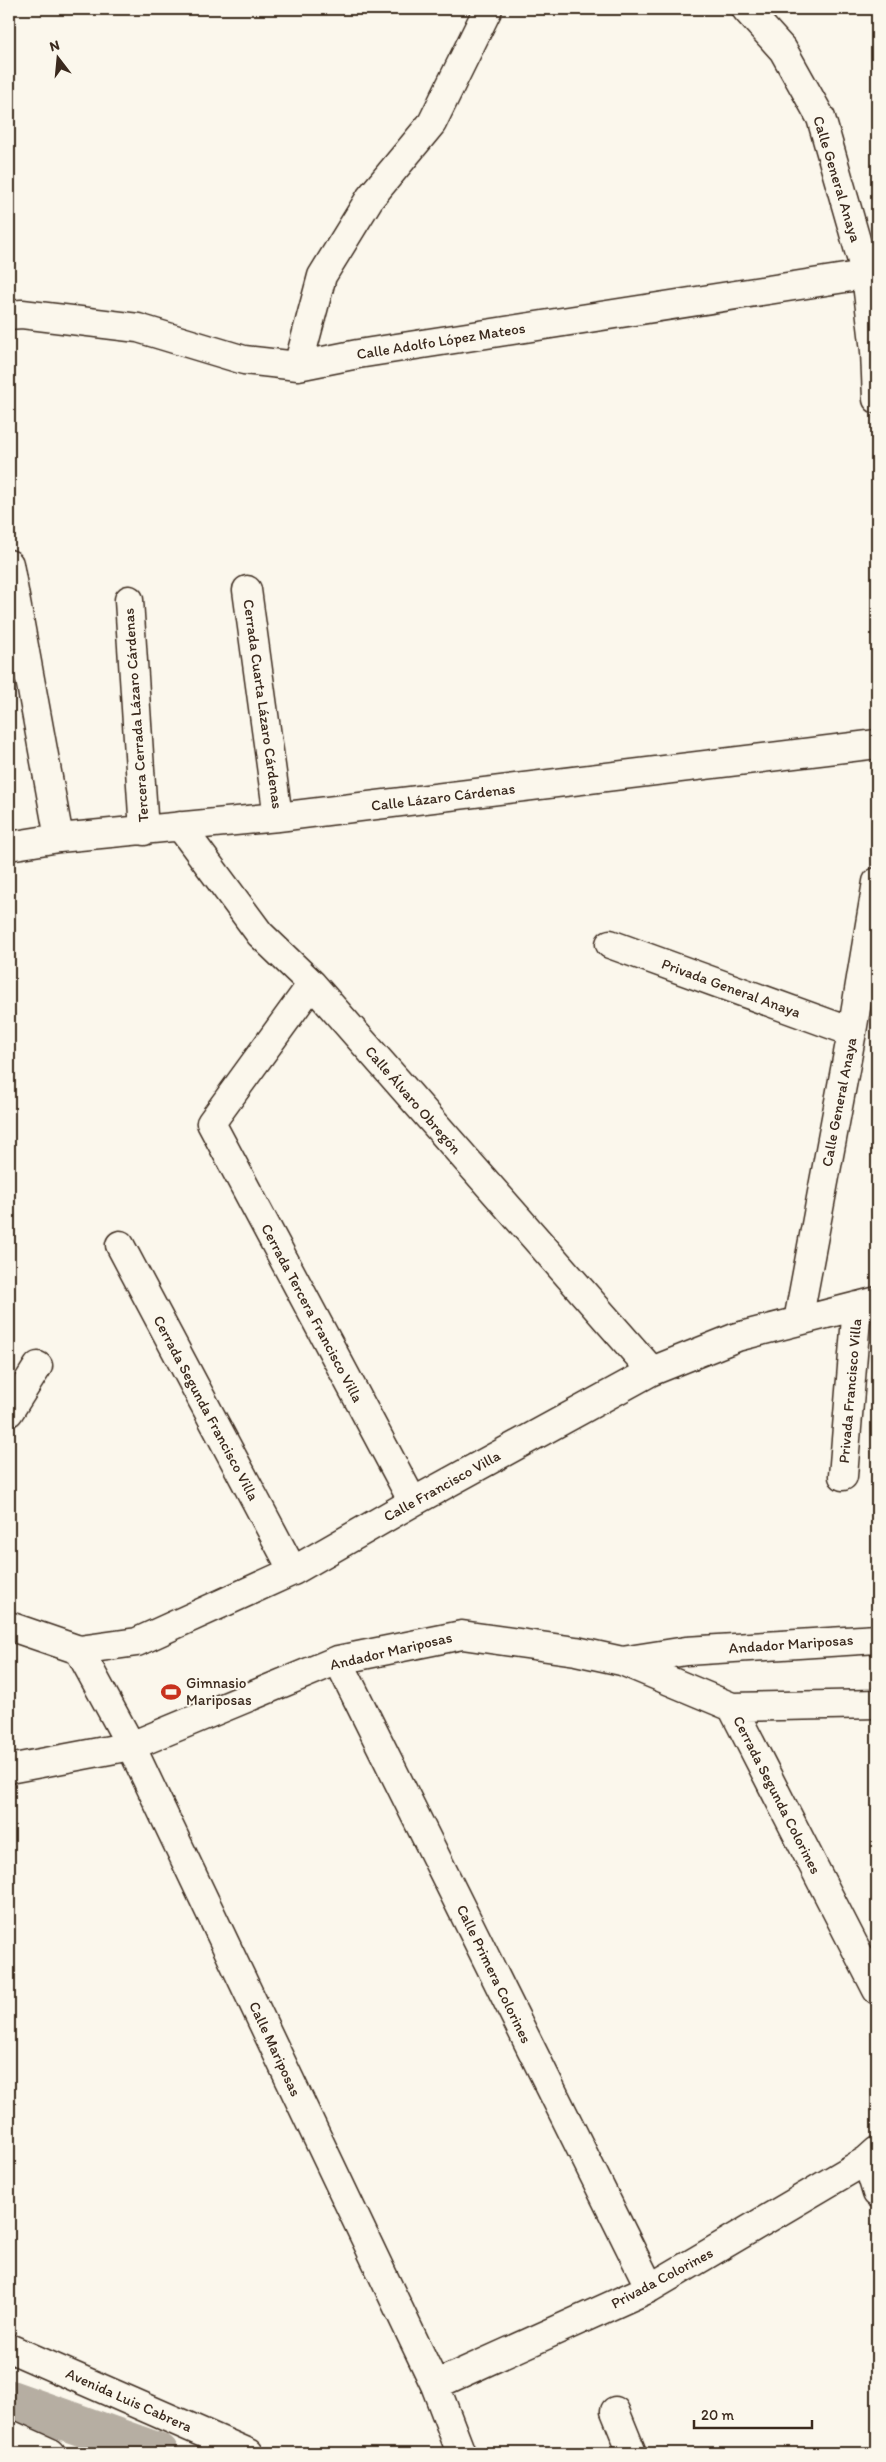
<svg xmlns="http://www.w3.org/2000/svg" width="886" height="2462" font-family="Itim,sans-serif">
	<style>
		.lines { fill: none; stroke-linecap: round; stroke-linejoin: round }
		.canal { stroke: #b6aea2; stroke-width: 41 }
		.minor-casing { stroke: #3b2a1e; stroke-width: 31 }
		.tertiary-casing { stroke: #3b2a1e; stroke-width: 31 }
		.minor { stroke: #fbf7ec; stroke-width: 28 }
		.tertiary { stroke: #fbf7ec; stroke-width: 28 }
		.labels { text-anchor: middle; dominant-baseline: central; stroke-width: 4; stroke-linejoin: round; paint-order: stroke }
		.street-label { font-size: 15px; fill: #3b2a1e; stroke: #fbf7ec }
		.poi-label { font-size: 15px; fill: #3b2a1e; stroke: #fbf7ec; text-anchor: start }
	</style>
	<rect width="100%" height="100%" fill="#fbf7ec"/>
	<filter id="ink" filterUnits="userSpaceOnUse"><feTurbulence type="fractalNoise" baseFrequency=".02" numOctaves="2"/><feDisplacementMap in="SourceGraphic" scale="10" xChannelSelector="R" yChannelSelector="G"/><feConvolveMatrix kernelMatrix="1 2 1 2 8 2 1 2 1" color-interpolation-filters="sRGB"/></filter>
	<g filter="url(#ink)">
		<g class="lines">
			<!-- canal -->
			<path class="canal" d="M9,2400L158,2453"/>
			<defs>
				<path id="minor" d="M746,9L783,50L821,118L866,275L875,351L877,399
					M9,315L22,314L138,328L244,360L298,366L358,354L877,273
					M298,366L322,276L370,198L432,123L488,9
					M9,564L59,838
					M247,590L278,817
					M129,600L144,831
					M180,826L260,934L312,984L652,1371
					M9,846L59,838L278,817L877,744
					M610,944L852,1032
					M312,984L211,1123L413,1502
					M120,1245L293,1571
					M798,1321L852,1032L877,882
					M9,1412L38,1366
					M843,1476L857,1306
					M9,1626L79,1650L137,1642L293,1571L413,1502L652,1371L737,1337L877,1301
					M79,1650L131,1746L435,2385L461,2453
					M338,1660L650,2288
					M622,1661L732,1707L877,1990
					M732,1707L877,1704
					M9,1769L131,1746L338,1660L462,1635L576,1651L622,1661L686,1651L877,1639
					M867,2160L877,2193
					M435,2385L650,2288L867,2160L877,2151
					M615,2411L632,2453"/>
				<path id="tertiary" d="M9,2348L249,2453
					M9,2434L51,2453"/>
			</defs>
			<!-- minor casing -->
			<use href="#minor" class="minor-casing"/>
			<!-- tertiary casing -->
			<use href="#tertiary" class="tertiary-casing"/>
			<!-- minor -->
			<use href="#minor" class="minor"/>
			<!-- tertiary -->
			<use href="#tertiary" class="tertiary"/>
		</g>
	</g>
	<!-- icons -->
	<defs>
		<symbol id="stadium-bare" viewBox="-9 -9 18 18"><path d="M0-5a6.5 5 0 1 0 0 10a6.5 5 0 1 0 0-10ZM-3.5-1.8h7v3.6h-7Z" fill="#c8321e" stroke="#fbf7ec" stroke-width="2.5" paint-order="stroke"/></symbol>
	</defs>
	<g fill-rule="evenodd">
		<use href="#stadium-bare" x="157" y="1678" width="28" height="28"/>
	</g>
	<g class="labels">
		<!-- street labels -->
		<g class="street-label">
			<text transform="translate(837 179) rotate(73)">Calle General Anaya</text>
			<text transform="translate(441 341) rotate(-9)">Calle Adolfo López Mateos</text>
			<text transform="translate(263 704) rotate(82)">Cerrada Cuarta Lázaro Cárdenas</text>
			<text transform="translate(136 715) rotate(-94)">Tercera Cerrada Lázaro Cárdenas</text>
			<text transform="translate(443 797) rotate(-7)">Calle Lázaro Cárdenas</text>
			<text transform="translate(731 988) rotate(20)">Privada General Anaya</text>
			<text transform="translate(413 1100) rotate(49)">Calle Álvaro Obregón</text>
			<text transform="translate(839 1102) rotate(-79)">Calle General Anaya</text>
			<text transform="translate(312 1313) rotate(62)">Cerrada Tercera Francisco Villa</text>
			<text transform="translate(850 1391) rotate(-85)">Privada Francisco Villa</text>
			<text transform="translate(206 1408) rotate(62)">Cerrada Segunda Francisco Villa</text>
			<text transform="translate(442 1486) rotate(-29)">Calle Francisco Villa</text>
			<text transform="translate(791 1644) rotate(-4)">Andador Mariposas</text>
			<text transform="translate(391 1651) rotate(-13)">Andador Mariposas</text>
			<text transform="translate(777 1795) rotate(63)">Cerrada Segunda Colorines</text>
			<text transform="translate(494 1974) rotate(64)">Calle Primera Colorines</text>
			<text transform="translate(275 2049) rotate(65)">Calle Mariposas</text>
			<text transform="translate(662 2278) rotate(-28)">Privada Colorines</text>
			<text transform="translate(129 2400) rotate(24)">Avenida Luis Cabrera</text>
		</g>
		<!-- poi labels -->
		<g class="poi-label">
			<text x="186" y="1683">Gimnasio<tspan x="186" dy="17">Mariposas</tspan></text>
		</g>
	</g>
	<!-- margin -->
	<rect width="886" height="2462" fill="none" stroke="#fbf7ec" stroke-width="30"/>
	<rect x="15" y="15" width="856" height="2432" fill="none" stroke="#3b2a1e" stroke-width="2" filter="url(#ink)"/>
	<!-- north arrow -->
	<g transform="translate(58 58) rotate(344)" stroke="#fbf7ec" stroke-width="4" paint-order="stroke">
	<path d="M0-4L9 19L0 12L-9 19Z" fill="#3b2a1e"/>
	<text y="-8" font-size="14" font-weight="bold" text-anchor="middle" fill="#3b2a1e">N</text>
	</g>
	<!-- scale -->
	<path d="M694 2420v8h118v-8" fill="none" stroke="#3b2a1e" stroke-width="2.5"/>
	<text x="701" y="2420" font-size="15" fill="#3b2a1e" stroke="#fbf7ec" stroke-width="4" paint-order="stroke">20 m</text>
</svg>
